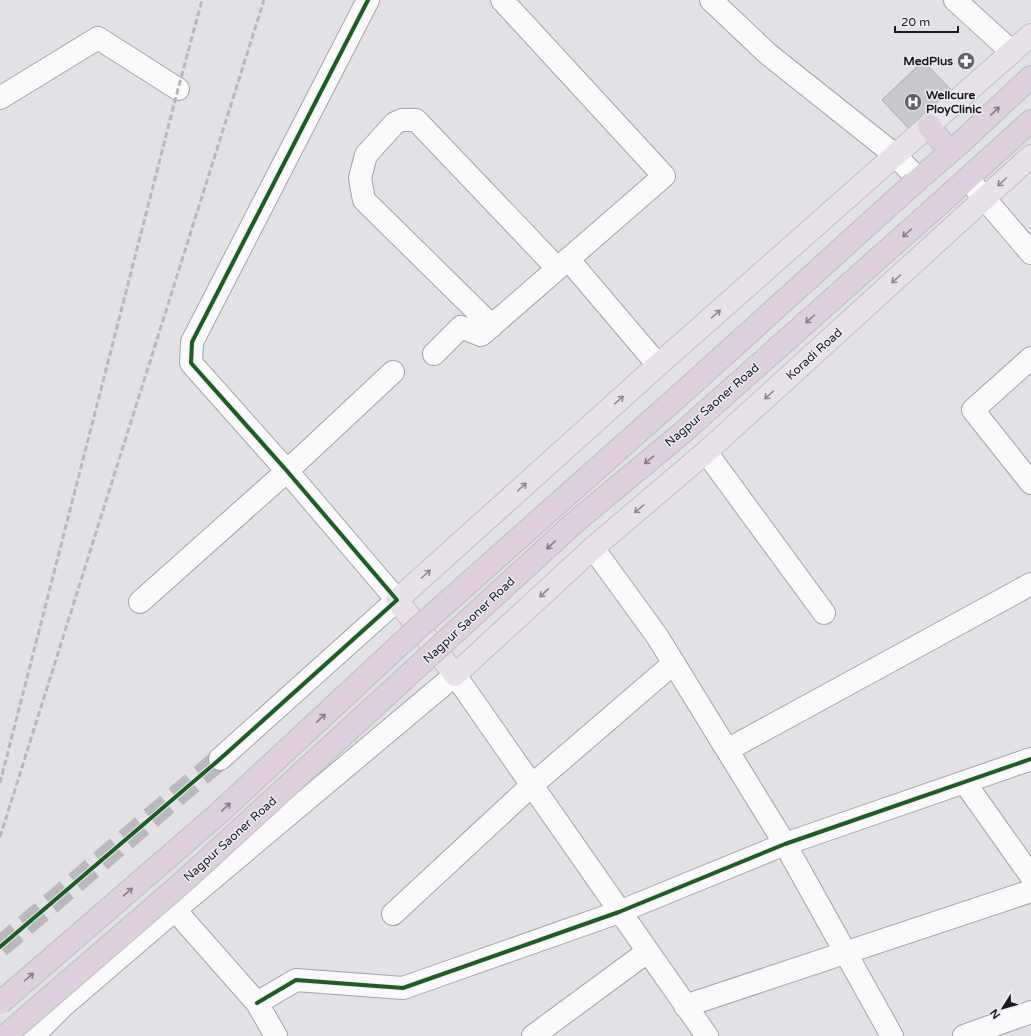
<svg xmlns="http://www.w3.org/2000/svg" width="1031" height="1036" font-family="'Varela Round',sans-serif">
	<style>
		.building { fill: #c9c9cd; stroke: #acacb0 }
		.lines { fill: none; stroke-linecap: round; stroke-linejoin: round }
		.minor-tunnel { stroke: #b9b9be; stroke-width: 22; stroke-dasharray: 22 11; stroke-linecap: butt }
		.minor-casing { stroke: #a4a4a8; stroke-width: 24 }
		.major-casing { stroke: #bebec1; stroke-width: 24 }
		.highway-casing { stroke: #bebec1; stroke-width: 24 }
		.minor { stroke: #fafafb; stroke-width: 22 }
		.major { stroke: #e9e1e9; stroke-width: 22 }
		.highway { stroke: #ded1dd; stroke-width: 22 }
		.rail { stroke: #b9b9ba; stroke-width: 3; stroke-dasharray: 6 3; stroke-linecap: butt }
		.highway-bridge-casing { stroke: #bebec1; stroke-width: 24; stroke-linecap: butt }
		.highway-bridge { stroke: #ded1dd; stroke-width: 22 }
		.cycleway-casing { stroke: #ececf5; stroke-width: 6 }
		.cycleway { stroke: #1b5e20; stroke-width: 4 }
		.oneway { stroke: #867f87 }
		.oneway2 { stroke: #8c888e }
		.labels { text-anchor: middle; dominant-baseline: central; stroke-width: 3; stroke-linejoin: round; paint-order: stroke }
		.poi-label { font-size: 12px; font-weight: bold; fill: #1b1b1e; stroke: #ececf5; text-anchor: end }
		.street-label { font-size: 12px; fill: #1b1b1e; stroke: #ececf5 }
	</style>
	<rect width="100%" height="100%" fill="#e1e1e6"/>
	<!-- building -->
	<path class="building" d="M923,61L955,94L913,133L882,100Z"/>
	<g class="lines">
		<!-- minor-tunnel -->
		<path class="minor-tunnel" d="M0,947L220,759"/>
		<defs>
			<path id="minor" d="M711,0L768,54L895,155L918,179
				M955,0L1012,52
				M0,98L98,38L178,89
				M968,179L1031,253
				M568,259L658,365
				M492,326L364,200L360,178L366,155L395,123L402,120H416L557,268
				M434,354L461,327L481,335L664,176L502,0
				M1031,358L973,410L1031,483
				M706,452L824,613
				M593,548L657,636L785,844L892,1036
				M140,602L287,471L393,372
				M727,750L1031,584
				M220,759L397,600L287,471L191,363L192,342L368,0
				M965,783L1031,876
				M175,910L257,1003L276,1036
				M393,914L531,786L674,663
				M257,1003L296,980L403,988L619,912L785,844L1031,759
				M685,1006L1031,891
				M33,1036L63,1006L175,910L455,675L707,1036
				M533,1036L647,952
				M964,1036L1031,1012"/>
			<path id="major" d="M1031,35L658,365L397,600L455,675L593,548L706,452L1031,156"/>
			<path id="highway" d="M929,126L950,152
				M914,183L956,147L1031,77
				M936,207L1031,121"/>
		</defs>
		<!-- minor casing -->
		<use href="#minor" class="minor-casing"/>
		<!-- major casing -->
		<use href="#major" class="major-casing"/>
		<!-- highway casing -->
		<use href="#highway" class="highway-casing"/>
		<!-- minor -->
		<use href="#minor" class="minor"/>
		<!-- major -->
		<use href="#major" class="major"/>
		<!-- highway -->
		<use href="#highway" class="highway"/>
		<!-- rail -->
		<path class="rail" d="M0,783L178,89L202,0
			M0,837L264,0"/>
		<defs>
			<path id="highway-bridge" d="M0,1003L218,814L419,627L690,386L914,183
				M5,1036L183,882L574,523L682,433L936,207"/>
		</defs>
		<!-- highway-bridge casing -->
		<use href="#highway-bridge" class="highway-bridge-casing"/>
		<!-- highway-bridge -->
		<use href="#highway-bridge" class="highway-bridge"/>
		<defs>
			<path id="cycleway" d="M0,947L220,759L397,600L287,471L191,363L192,342L368,0
				M257,1003L296,980L403,988L619,912L785,844L1031,759"/>
		</defs>
		<!-- cycleway casing -->
		<use href="#cycleway" class="cycleway-casing"/>
		<!-- cycleway -->
		<use href="#cycleway" class="cycleway"/>
	</g>
	<!-- one-way arrows -->
	<defs><path id="oneway-shaft" d="M-6 0H5M1.5-3L5.5 0L1.5 3" fill="none" stroke-width="1.6" stroke-linecap="round" stroke-linejoin="round"/></defs>
	<g class="oneway">
		<use href="#oneway-shaft" transform="translate(995 111) rotate(-43)"/>
		<use href="#oneway-shaft" transform="translate(907 233) rotate(138)"/>
		<use href="#oneway-shaft" transform="translate(810 319) rotate(138)"/>
		<use href="#oneway-shaft" transform="translate(649 460) rotate(140)"/>
		<use href="#oneway-shaft" transform="translate(551 545) rotate(137)"/>
		<use href="#oneway-shaft" transform="translate(321 718) rotate(-43)"/>
		<use href="#oneway-shaft" transform="translate(226 807) rotate(-43)"/>
		<use href="#oneway-shaft" transform="translate(128 892) rotate(-41)"/>
		<use href="#oneway-shaft" transform="translate(29 977) rotate(-41)"/>
	</g>
	<g class="oneway2">
		<use href="#oneway-shaft" transform="translate(1002 182) rotate(138)"/>
		<use href="#oneway-shaft" transform="translate(896 279) rotate(138)"/>
		<use href="#oneway-shaft" transform="translate(716 314) rotate(-41)"/>
		<use href="#oneway-shaft" transform="translate(769 395) rotate(138)"/>
		<use href="#oneway-shaft" transform="translate(619 400) rotate(-42)"/>
		<use href="#oneway-shaft" transform="translate(522 487) rotate(-42)"/>
		<use href="#oneway-shaft" transform="translate(639 509) rotate(140)"/>
		<use href="#oneway-shaft" transform="translate(426 574) rotate(-42)"/>
		<use href="#oneway-shaft" transform="translate(544 593) rotate(137)"/>
	</g>
	<!-- icons -->
	<defs>
		<symbol id="pharmacy-disc" viewBox="-11 -11 22 22"><circle r="9.5" fill="#606064" stroke="#ececf5"/><path d="M-2-6h4v4h4v4h-4v4h-4v-4h-4v-4h4Z" fill="#fff"/></symbol>
		<symbol id="hospital-disc" viewBox="-11 -11 22 22"><circle r="9.5" fill="#606064" stroke="#ececf5"/><path d="M-5-5h3v3.5h4V-5h3V5h-3V1.5h-4V5h-3Z" fill="#fff"/></symbol>
	</defs>
	<g fill-rule="evenodd">
		<use href="#pharmacy-disc" x="956" y="51" width="20" height="20"/>
		<use href="#hospital-disc" x="903" y="92" width="20" height="20"/>
	</g>
	<g class="labels">
		<!-- poi labels -->
		<g class="poi-label">
			<text x="953" y="61">MedPlus</text>
			<text x="926" y="95" text-anchor="start">Wellcure<tspan x="926" dy="14">PloyClinic</tspan></text>
		</g>
		<!-- street labels -->
		<g class="street-label">
			<text transform="translate(814 354) rotate(-42)">Koradi Road</text>
			<text transform="translate(712 405) rotate(-41)">Nagpur Saoner Road</text>
			<text transform="translate(469 620) rotate(-43)">Nagpur Saoner Road</text>
			<text transform="translate(230 839) rotate(-42)">Nagpur Saoner Road</text>
		</g>
	</g>
	<!-- north arrow -->
	<g transform="translate(1003 1008) rotate(233)" stroke="#ececf5" stroke-width="3" paint-order="stroke">
	<path d="M0-3L7 15L0 10L-7 15Z" fill="#1b1b1e"/>
	<text y="-6" font-size="11" font-weight="bold" text-anchor="middle" fill="#1b1b1e">N</text>
	</g>
	<!-- scale -->
	<path d="M895 26v6h63v-6" fill="none" stroke="#1b1b1e" stroke-width="2"/>
	<text x="901" y="26" font-size="12" fill="#1b1b1e" stroke="#ececf5" stroke-width="3" paint-order="stroke">20 m</text>
</svg>
